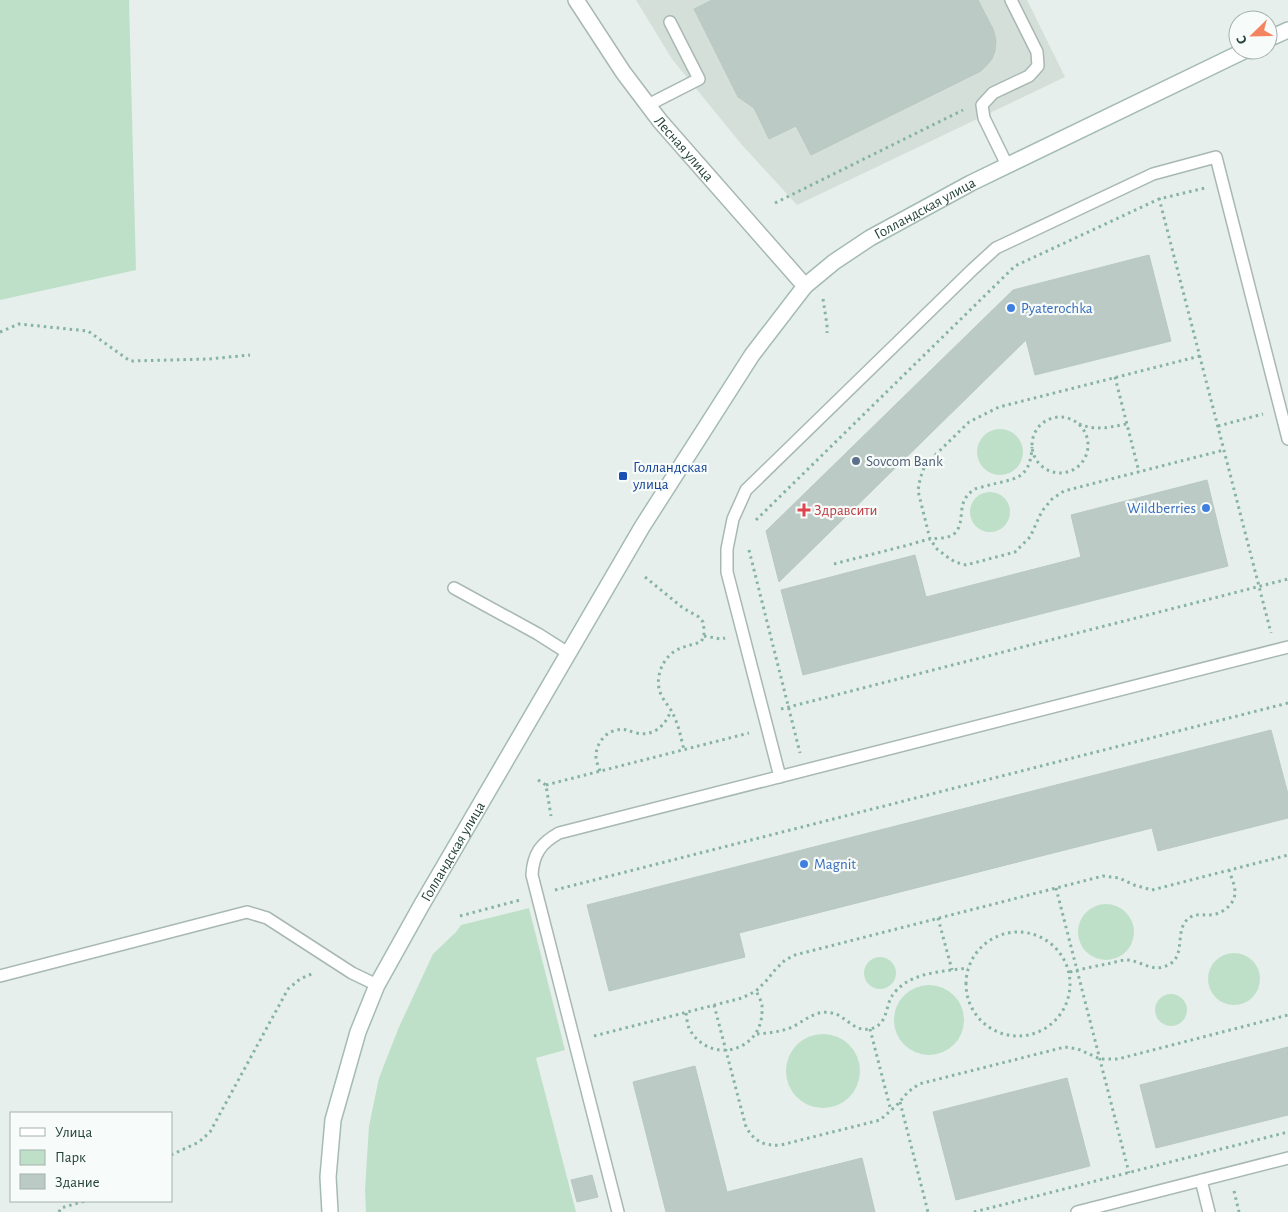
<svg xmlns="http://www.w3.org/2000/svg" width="1288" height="1212" font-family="'Alegreya Sans',sans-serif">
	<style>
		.built { fill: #d4dfda }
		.green { fill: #bfe0c8 }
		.building { fill: #bbcac4; stroke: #b8c9c2 }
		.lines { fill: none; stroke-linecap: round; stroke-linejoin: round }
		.lane-casing { stroke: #a8b8b2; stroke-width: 14 }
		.street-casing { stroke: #a8b8b2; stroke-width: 18 }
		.secondary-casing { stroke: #a4bbb3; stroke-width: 18 }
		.path { stroke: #86b3a5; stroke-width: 3; stroke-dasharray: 2.5 4; stroke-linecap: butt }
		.lane { stroke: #fff; stroke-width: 11 }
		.street { stroke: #fff; stroke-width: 15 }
		.secondary { stroke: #fff; stroke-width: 15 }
		.shop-dot { fill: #3f7fe0; stroke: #f7fbf9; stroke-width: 2 }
		.service-dot { fill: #5c6f8a; stroke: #f7fbf9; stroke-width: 2 }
		.transit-dot { fill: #1a4fb4; stroke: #f7fbf9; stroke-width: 2 }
		.health-dot { fill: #e0444e; stroke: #f7fbf9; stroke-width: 2 }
		.labels { text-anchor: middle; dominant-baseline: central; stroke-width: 4.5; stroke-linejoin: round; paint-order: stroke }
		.street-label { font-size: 15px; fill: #24423a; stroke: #f7fbf9 }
		.shop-label { font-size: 15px; fill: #366cbe; stroke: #f7fbf9; text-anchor: start }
		.service-label { font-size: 15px; fill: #4e5e75; stroke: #f7fbf9; text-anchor: start }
		.transit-label { font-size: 15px; fill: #164399; stroke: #f7fbf9; text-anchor: start }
		.health-label { font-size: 15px; fill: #be3a42; stroke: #f7fbf9; text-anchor: start }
	</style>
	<rect width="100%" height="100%" fill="#e6efeb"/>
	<!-- built -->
	<path class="built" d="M636,0H1027L1065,77L797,205L742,145L672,59Z"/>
	<!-- green -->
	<path class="green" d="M0,0H129L136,270L0,300Z
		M977 452a23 23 0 1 1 46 0a23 23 0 1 1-46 0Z
		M970 512a20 20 0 1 1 40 0a20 20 0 1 1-40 0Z
		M1078 932a28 28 0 1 1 56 0a28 28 0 1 1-56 0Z
		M529,908L565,1050L536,1058L576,1212H366L365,1190L369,1126L379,1078L399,1027L433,954L456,932L461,925Z
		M1208 979a26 26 0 1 1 52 0a26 26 0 1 1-52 0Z
		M864 973a16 16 0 1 1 32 0a16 16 0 1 1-32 0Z
		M894 1020a35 35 0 1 1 70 0a35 35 0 1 1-70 0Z
		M1155 1010a16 16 0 1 1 32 0a16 16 0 1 1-32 0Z
		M786 1071a37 37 0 1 1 74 0a37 37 0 1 1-74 0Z"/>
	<!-- building -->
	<path class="building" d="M712,0H978L993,29L996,40L995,51L992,59L987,65L981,71L811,155L796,126L769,139L754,108L738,97L694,9Z
		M1149,255L1171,341L1035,375L1026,340L779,582L766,531L1013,290Z
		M1207,480L1228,566L803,675L781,590L915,555L926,597L1081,557L1071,515Z
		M1271,730L1288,794V818L1158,851L1152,828L1049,854L739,933L745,957L609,991L587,905Z
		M1288,1047V1115L1156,1148L1140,1085Z
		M695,1066L727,1192L862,1158L875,1212H666L633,1082Z
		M1067,1078L1090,1166L956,1200L933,1112Z
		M592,1175L598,1197L577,1202L571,1180Z"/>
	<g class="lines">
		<defs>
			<path id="lane" d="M648,105L699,79L670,22
				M1007,165L984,118L982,105L993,93L1029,76L1038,66L1037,52L1011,0
				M454,588L538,634L568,653
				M780,777L727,572V549L733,519L746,490L973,269L996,248L1153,174L1216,157L1288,439
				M0,976L247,912L267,918L352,973L377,985
				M1201,1180L1209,1212
				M618,1212L532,875C533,854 541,843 559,833L1288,647
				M1077,1212L1288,1158"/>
			<g id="street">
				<path id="s1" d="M576,0L623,72L660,121L805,286"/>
			</g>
			<g id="secondary">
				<path d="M1268,39L1288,30"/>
				<path id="s2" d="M330,1212L328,1177L333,1120L358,1032L377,985L421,906L642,527L752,355L805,286L834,262L870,238L971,183L1246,50"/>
			</g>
		</defs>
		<!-- lane casing -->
		<use href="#lane" class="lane-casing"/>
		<!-- street casing -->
		<use href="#street" class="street-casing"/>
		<!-- secondary casing -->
		<use href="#secondary" class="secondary-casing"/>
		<!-- path -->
		<path class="path" d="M1159,198L1271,633
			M775,203L963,110
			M823,299L827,325V333
			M0,332L19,324L88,331L130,361L209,359L250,355
			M1200,356L999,407L969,422L925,465L920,479L918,491L930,539L937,549L946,556L955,562L966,565L1015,552L1030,537L1042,511L1052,499L1064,491L1224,450
			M1115,377L1139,472
			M1032 445a28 28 0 1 1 56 0a28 28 0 1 1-56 0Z
			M1079,424C1096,431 1110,427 1127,424
			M1218,426L1263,414
			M756,520L1015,266L1159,199L1205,188
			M749,550L800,753
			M834,564C856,558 878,553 900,547C910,545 920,541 930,539C938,538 949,539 955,533C967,520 954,502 975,489C978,488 982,487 986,486C1013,478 1030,482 1032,447
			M645,577L683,608L699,617L703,622L704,629V636L701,642C692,645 683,646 675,651C662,659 655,678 660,692C663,701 671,708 674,716C679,727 681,738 684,750
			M704,636L721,639L725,638
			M781,709L1288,579
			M600,771C598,766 596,761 596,756C596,744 605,732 617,730C624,728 629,731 636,733C654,737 666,725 671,710
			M538,780L546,785L551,816
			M546,785L749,733
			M1056,888L1129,1173
			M555,890L1288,703
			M460,916L520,900
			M938,918L952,970
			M966 984a52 52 0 1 1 104 0a52 52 0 1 1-104 0Z
			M1070,972C1082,969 1095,966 1107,964C1113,963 1120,960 1126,960C1139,960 1151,971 1163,967C1187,960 1175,937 1185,922C1192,913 1200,915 1209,915C1221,915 1235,905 1235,892C1235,885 1231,877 1229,870
			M714,1005L746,1127C755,1142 764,1146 781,1145L880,1120L896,1106L908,1092L919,1084L1065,1047L1078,1049L1100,1059H1118L1288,1015
			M686,1013C687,1018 687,1024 689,1028C707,1064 760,1054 762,1013C762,1012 762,1006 762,1005C761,1000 758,995 756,991
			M870,1029L891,1111
			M757,1034C768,1033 779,1032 790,1028C804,1022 815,1009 832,1013C845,1015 854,1032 869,1029C888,1026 885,1007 892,996C893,993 897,990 899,988C915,972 947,971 968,968
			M594,1036L742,998L756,991L766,981L775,970L785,960L795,955L1103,876L1119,878L1134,885L1152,890L1288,855
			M900,1102L928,1212
			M171,1155L199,1142L210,1132L288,989L300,979L314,973
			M1234,1191L1239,1212
			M59,1212L61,1208L85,1201
			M974,1212L1288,1132"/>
		<!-- lane -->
		<use href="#lane" class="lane"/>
		<!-- street -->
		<use href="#street" class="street"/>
		<!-- secondary -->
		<use href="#secondary" class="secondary"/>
	</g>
	<!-- markers -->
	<g class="shop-dot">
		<circle cx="1011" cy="308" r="5"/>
		<circle cx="1206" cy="508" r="5"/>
		<circle cx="804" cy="864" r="5"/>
	</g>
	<circle class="service-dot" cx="856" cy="461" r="5"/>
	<rect class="transit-dot" x="618" y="471" width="10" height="10" rx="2.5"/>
	<path class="health-dot" d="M801.5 502.5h5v5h5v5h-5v5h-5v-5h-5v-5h5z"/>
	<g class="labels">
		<!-- street labels -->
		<g class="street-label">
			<text stroke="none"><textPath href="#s1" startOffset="184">Лесная улица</textPath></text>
			<text stroke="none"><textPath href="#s2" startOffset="1198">Голландская улица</textPath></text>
			<text stroke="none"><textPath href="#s2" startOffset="388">Голландская улица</textPath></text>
		</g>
		<!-- shop labels -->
		<g class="shop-label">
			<text x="1021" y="308">Pyaterochka</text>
			<text x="1196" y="508" text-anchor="end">Wildberries</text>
			<text x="814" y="864">Magnit</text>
		</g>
		<!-- service labels -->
		<g class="service-label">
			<text x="866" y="461">Sovcom Bank</text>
		</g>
		<!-- transit labels -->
		<g class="transit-label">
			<text x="633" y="467">Голландская<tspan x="633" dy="17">улица</tspan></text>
		</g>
		<!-- health labels -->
		<g class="health-label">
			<text x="814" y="510">Здравсити</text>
		</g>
	</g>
	<!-- legend -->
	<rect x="10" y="1112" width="162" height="90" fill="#f7fbf9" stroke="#a3b1ad"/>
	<rect x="20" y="1128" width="25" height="8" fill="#ffffff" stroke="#a3b1ad"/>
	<text x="55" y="1137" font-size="15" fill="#24423a">Улица</text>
	<rect x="20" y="1150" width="25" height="15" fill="#bfe0c8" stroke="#a3b1ad"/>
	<text x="55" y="1162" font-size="15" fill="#24423a">Парк</text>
	<rect x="20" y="1174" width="25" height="15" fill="#bbcac4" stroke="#a3b1ad"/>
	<text x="55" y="1187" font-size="15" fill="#24423a">Здание</text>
	<!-- north arrow -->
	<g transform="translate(1253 35) rotate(247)"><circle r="24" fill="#f7fbf9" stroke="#a3b1ad"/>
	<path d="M0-4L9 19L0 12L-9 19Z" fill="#f4845f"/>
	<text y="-8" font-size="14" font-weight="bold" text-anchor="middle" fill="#24423a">С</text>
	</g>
</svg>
